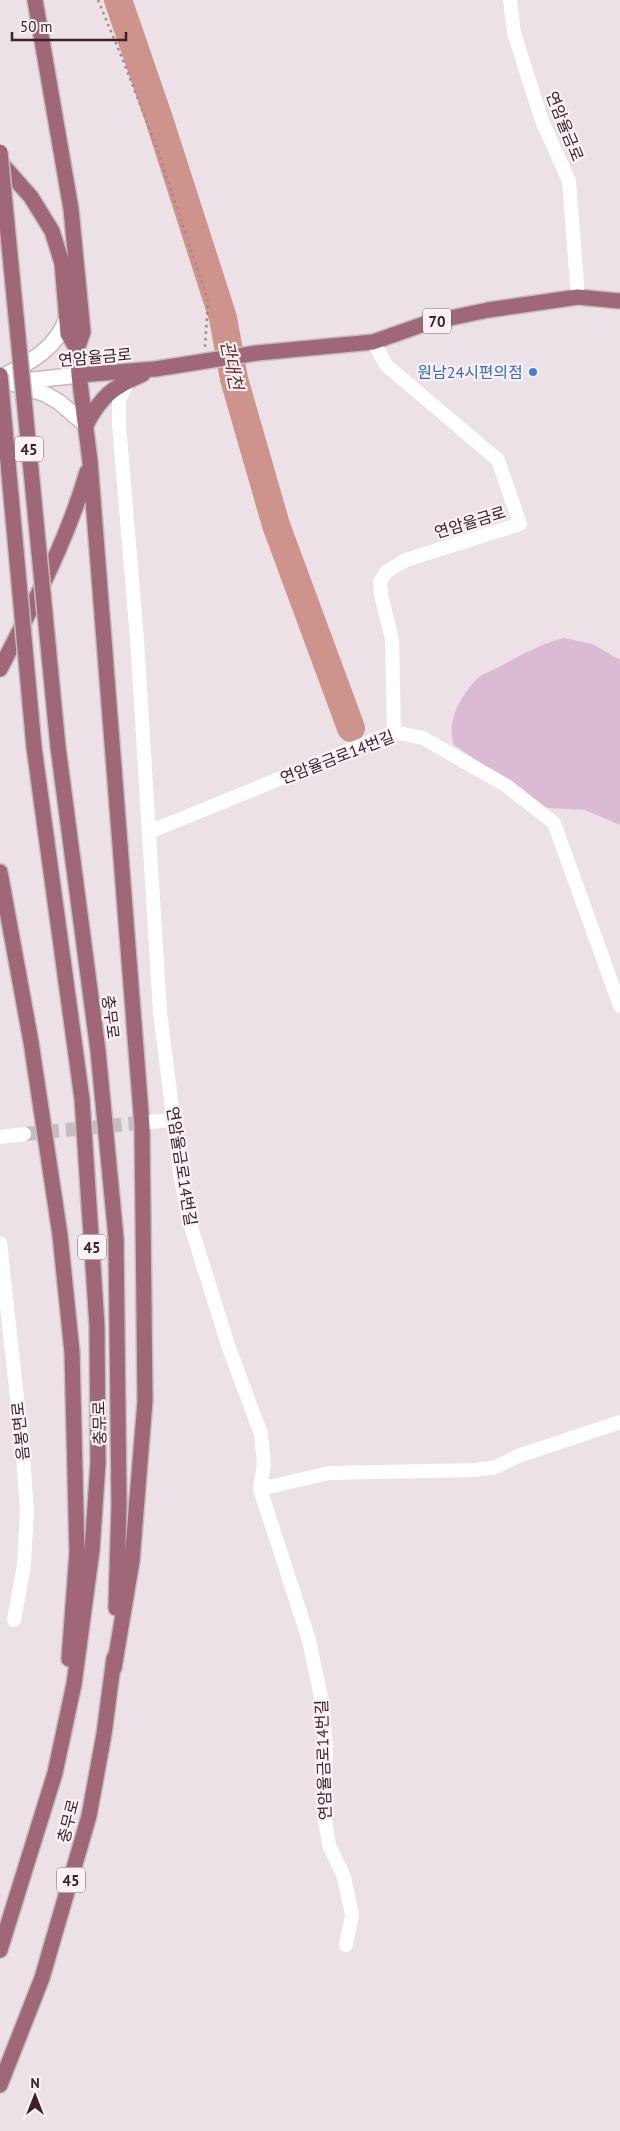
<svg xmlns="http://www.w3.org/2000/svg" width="620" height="2131" font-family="'PT Sans','Noto Sans KR',sans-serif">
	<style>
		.green { fill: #dbbbd4 }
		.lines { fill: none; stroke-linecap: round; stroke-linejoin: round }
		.river { stroke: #ce938b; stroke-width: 28 }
		.street-tunnel { stroke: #c8bbc0; stroke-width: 14; stroke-dasharray: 14 7; stroke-linecap: butt }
		.secondary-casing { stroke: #cab5bd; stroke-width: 18 }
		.primary-casing { stroke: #c4bdbf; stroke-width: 18 }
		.path { stroke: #ad8391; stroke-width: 2.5; stroke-dasharray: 2.5 4; stroke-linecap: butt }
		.street { stroke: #fff; stroke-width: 14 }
		.secondary { stroke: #fff; stroke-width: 15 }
		.primary { stroke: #9f6777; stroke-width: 15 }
		.primary-bridge-casing { stroke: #c4bdbf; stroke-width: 18; stroke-linecap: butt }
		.primary-bridge { stroke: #9f6777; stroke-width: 15 }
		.shop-dot { fill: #3f7fe0; stroke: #f8f1f5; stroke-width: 2 }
		.labels { text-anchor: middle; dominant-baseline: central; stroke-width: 4.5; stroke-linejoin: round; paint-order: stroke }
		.shield { fill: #f8f1f5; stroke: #746067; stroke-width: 1 }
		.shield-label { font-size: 15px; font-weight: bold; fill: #3b222a }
		.street-label { font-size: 16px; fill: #3b222a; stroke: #f8f1f5 }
		.shop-label { font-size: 16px; fill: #366cbe; stroke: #f8f1f5; text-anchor: end }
		.water-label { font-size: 18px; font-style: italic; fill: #742a1f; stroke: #f8f1f5 }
	</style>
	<rect width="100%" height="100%" fill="#ebe1e6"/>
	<!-- green -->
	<path class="green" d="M564,638L592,644L620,660V825L585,810L547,808L454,745C446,722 460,696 477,679C482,674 491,671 497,668C519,656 540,644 564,638Z"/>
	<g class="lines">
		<!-- river -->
		<path class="river" d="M118,0L159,119L223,318L234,379L276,525L351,728"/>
		<!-- street-tunnel -->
		<path class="street-tunnel" d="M24,1134L149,1122"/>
		<defs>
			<path id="secondary" d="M0,378C28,363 56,350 67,318
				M16,382L79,375
				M12,383L45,394L59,402L86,425"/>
			<path id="primary" d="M35,0L71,209L83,332L77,349L79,375L90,461L142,1126L145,1401L132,1561L114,1668
				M0,162L31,197L52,231L62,263L68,334L77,349
				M79,375L155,369L257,353L373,342L427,323L488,310L578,297L620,301
				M86,425C101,396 113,387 143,374
				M0,669C33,605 67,541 87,472
				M58,747L98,1051L116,1238L119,1505L116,1608
				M0,872L31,1042L60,1235L72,1352L77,1553L69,1659
				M0,1950L55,1773L74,1684L92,1550L98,1463L97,1326L82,1099L34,747
				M0,2085L42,1978L89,1816L104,1734L114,1658"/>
		</defs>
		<!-- secondary casing -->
		<use href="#secondary" class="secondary-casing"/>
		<!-- primary casing -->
		<use href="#primary" class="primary-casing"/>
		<!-- path -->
		<path class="path" d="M98,0L124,63L157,148L208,301L205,347"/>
		<!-- street -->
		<path class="street" d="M510,0L514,33L542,121L569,181L578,297
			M373,342L387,366L498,460L520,524L406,560L386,572L380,582L381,595L392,639L394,732
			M128,381L119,400V424L137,639L160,1012L181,1180L192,1230L229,1348L261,1434L264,1464L260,1489L309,1640L322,1702L326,1750L324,1814L329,1845L344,1877L352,1915L346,1945
			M149,832L394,732L423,738L507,786L554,823L620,1006
			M149,1122L173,1120
			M0,1137L24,1134
			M0,1243L22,1443L27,1511L24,1565L14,1620
			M260,1489L329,1473L475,1470L496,1467L518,1456L620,1422"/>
		<!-- secondary -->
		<use href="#secondary" class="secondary"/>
		<!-- primary -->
		<use href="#primary" class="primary"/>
		<defs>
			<path id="primary-bridge" d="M0,152L58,747
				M0,375L34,747"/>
		</defs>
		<!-- primary-bridge casing -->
		<use href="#primary-bridge" class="primary-bridge-casing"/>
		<!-- primary-bridge -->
		<use href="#primary-bridge" class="primary-bridge"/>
	</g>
	<!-- markers -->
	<circle class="shop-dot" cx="533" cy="372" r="5"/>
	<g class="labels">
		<!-- shield labels -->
		<g class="shield">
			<rect x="423" y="308.5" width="28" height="25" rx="4"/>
			<rect x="15" y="436.5" width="28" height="25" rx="4"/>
			<rect x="78" y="1234.5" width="28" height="25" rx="4"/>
			<rect x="57" y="1867.5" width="28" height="25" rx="4"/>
		</g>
		<g class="shield-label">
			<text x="437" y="321">70</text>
			<text x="29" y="449">45</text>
			<text x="92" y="1247">45</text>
			<text x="71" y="1880">45</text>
		</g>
		<!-- street labels -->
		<g class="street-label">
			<text transform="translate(565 126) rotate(68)">연암율금로</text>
			<text transform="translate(95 357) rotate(-5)">연암율금로</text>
			<text transform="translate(470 522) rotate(-17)">연암율금로</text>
			<text transform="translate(337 757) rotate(-21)">연암율금로14번길</text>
			<text transform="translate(111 1017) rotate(83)">충무로</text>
			<text transform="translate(182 1166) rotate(81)">연암율금로14번길</text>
			<text transform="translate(99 1423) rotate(-91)">충무로</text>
			<text transform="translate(20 1431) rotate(-96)">음봉면로</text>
			<text transform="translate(323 1760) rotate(-92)">연암율금로14번길</text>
			<text transform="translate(68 1821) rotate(-76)">충무로</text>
		</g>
		<!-- shop labels -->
		<g class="shop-label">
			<text x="523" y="372">원남24시편의점</text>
		</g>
		<!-- water labels -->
		<g class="water-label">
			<text transform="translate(232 365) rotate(78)">관대천</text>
		</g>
	</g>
	<!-- north arrow -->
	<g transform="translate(35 2096)" stroke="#f8f1f5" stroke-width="4" paint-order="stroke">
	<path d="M0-4L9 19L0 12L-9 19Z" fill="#3b222a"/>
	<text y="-8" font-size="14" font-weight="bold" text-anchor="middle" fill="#3b222a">N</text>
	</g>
	<!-- scale -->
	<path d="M12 32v8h114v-8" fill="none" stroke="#3b222a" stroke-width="2.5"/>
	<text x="20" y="32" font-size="15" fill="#3b222a" stroke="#f8f1f5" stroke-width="4" paint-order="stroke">50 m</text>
</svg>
